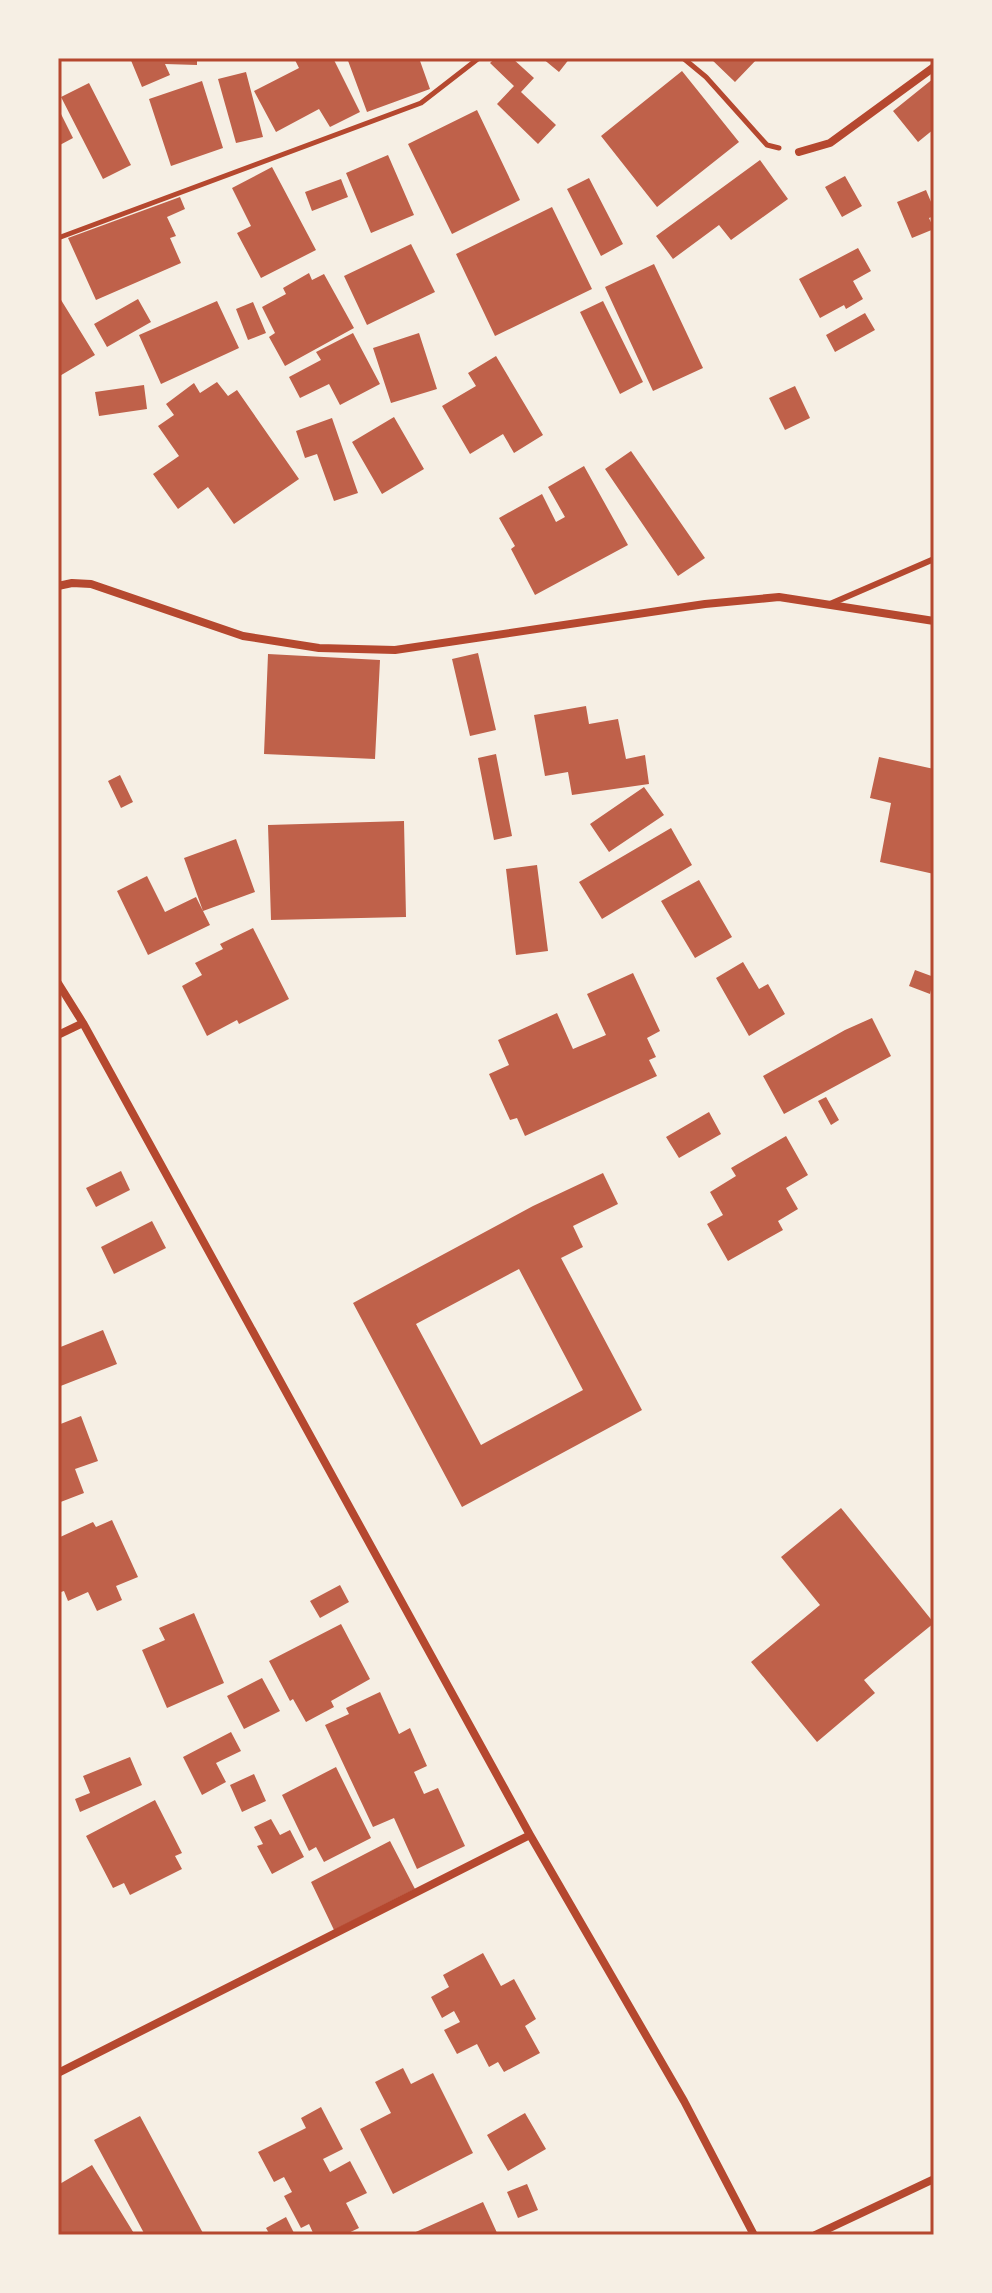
<svg xmlns="http://www.w3.org/2000/svg" width="992" height="2293" font-family="Raleway,sans-serif">
	<style>
		.building { fill: #bf614a; fill-rule: evenodd }
		.lines { fill: none; stroke-linecap: round; stroke-linejoin: round }
		.path { stroke: #b5482f; stroke-width: 5 }
		.service { stroke: #b5482f; stroke-width: 6 }
		.minor { stroke: #b5482f; stroke-width: 8 }
		.neatline { fill: none; stroke: #b5482f; stroke-width: 3 }
	</style>
	<rect width="100%" height="100%" fill="#f6efe4"/>
	<!-- building -->
	<path class="building" d="M130,58H197V65L165,64L170,75L142,87Z
		M294,58H333L360,112L330,127L319,109L276,132L254,91L299,68Z
		M347,58H419L430,89L367,112Z
		M495,58H512L534,78L521,92L556,125L538,144L497,104L514,86L490,63Z
		M542,58H570L559,72Z
		M710,58H758L735,82Z
		M682,71L739,142L657,207L601,136Z
		M246,72L263,137L236,143L218,79Z
		M934,78V129L918,142L893,111Z
		M202,81L223,148L171,166L149,99Z
		M89,83L131,165L103,179L61,97Z
		M58,108L73,138L58,146Z
		M477,110L520,200L452,234L408,144Z
		M388,155L414,215L371,233L346,173Z
		M760,160L788,199L731,240L719,225L673,259L656,236Z
		M272,167L316,250L261,278L237,233L251,226L232,188Z
		M845,176L862,206L842,217L825,187Z
		M589,178L623,244L601,256L567,189Z
		M341,179L348,197L312,211L305,192Z
		M926,190L934,209V216L929,218L934,229L912,238L897,202Z
		M180,197L185,209L167,217L176,236L170,238L181,263L96,300L68,238Z
		M552,207L592,289L495,336L456,254Z
		M411,244L435,292L367,325L344,276Z
		M858,248L871,271L853,281L863,299L846,309L844,305L820,318L799,279Z
		M654,264L703,368L653,391L605,287Z
		M309,273L312,280L324,274L354,328L285,366L269,337L275,333L262,307L286,294L283,288Z
		M58,295L95,355L58,377Z
		M138,299L151,322L107,347L94,324Z
		M217,301L239,348L161,384L139,335Z
		M603,301L643,382L620,394L580,312Z
		M253,302L266,333L248,340L236,309Z
		M865,313L875,330L835,352L826,335Z
		M353,333L380,384L340,405L329,384L300,398L289,377L321,360L316,352Z
		M419,333L437,389L391,403L373,348Z
		M496,356L543,435L514,453L503,434L470,454L442,406L476,386L468,373Z
		M217,382L228,396L237,390L299,479L234,524L208,487L178,509L153,474L179,456L158,426L174,415L166,404L194,383L200,393Z
		M144,385L147,409L99,416L95,392Z
		M795,386L810,418L785,430L769,398Z
		M394,417L424,469L382,494L352,442Z
		M332,418L358,493L334,501L317,454L305,458L296,431Z
		M631,451L705,558L678,576L605,469Z
		M584,466L628,545L535,595L511,549L515,546L499,518L542,494L556,522L565,517L548,487Z
		M478,653L496,730L470,736L452,659Z
		M268,654L380,660L375,759L264,754Z
		M586,706L589,724L618,719L626,759L645,755L649,784L572,795L568,772L545,776L534,715Z
		M496,754L512,836L494,840L478,758Z
		M879,757L934,769V874L880,862L891,803L870,798Z
		M120,775L133,802L121,808L108,781Z
		M644,787L664,815L609,852L590,824Z
		M404,821L406,917L271,920L268,825Z
		M671,828L692,865L602,919L579,882Z
		M236,839L255,892L203,911L210,925L148,955L117,891L147,876L165,912L196,897L203,911L184,858Z
		M537,865L548,951L516,955L506,869Z
		M699,880L732,937L695,958L661,901Z
		M253,928L289,999L239,1024L237,1020L207,1036L182,986L202,975L195,963L223,949L220,944Z
		M743,962L759,989L768,984L785,1014L749,1036L716,978Z
		M915,970L934,977L930,994L909,986Z
		M633,973L660,1031L647,1038L656,1057L649,1060L657,1076L525,1136L517,1118L510,1120L489,1074L509,1065L498,1040L557,1013L573,1049L606,1035L587,994Z
		M872,1018L891,1056L784,1114L763,1076L845,1030Z
		M826,1097L839,1120L831,1125L818,1101Z
		M709,1112L721,1134L679,1158L666,1137Z
		M786,1136L808,1175L786,1188L798,1209L778,1221L783,1230L728,1261L707,1224L723,1215L710,1192L736,1176L731,1168Z
		M121,1171L130,1190L96,1207L86,1188Z
		M603,1173L618,1204L573,1226L583,1247L561,1258L642,1410L462,1507L353,1303L533,1206ZM519,1269L583,1390L481,1445L416,1324Z
		M152,1221L166,1248L114,1274L101,1247Z
		M103,1330L117,1364L58,1387V1348Z
		M81,1416L98,1461L75,1469L84,1493L58,1503V1425Z
		M841,1508L934,1623L864,1680L875,1693L817,1742L751,1662L820,1605L781,1557Z
		M112,1520L138,1577L116,1586L122,1600L97,1611L88,1592L68,1601L64,1591L58,1593V1538L93,1522L96,1527Z
		M340,1585L349,1602L320,1618L310,1601Z
		M194,1613L224,1683L167,1708L142,1650L165,1640L159,1628Z
		M341,1624L370,1679L331,1701L334,1707L306,1722L293,1699L290,1701L269,1661Z
		M262,1678L280,1711L244,1729L227,1696Z
		M380,1692L399,1734L410,1728L427,1766L414,1772L424,1794L438,1788L465,1846L417,1869L394,1818L373,1827L325,1725L349,1714L346,1708Z
		M231,1732L241,1751L216,1763L226,1782L202,1795L183,1757Z
		M130,1757L142,1785L80,1812L75,1799L90,1793L83,1776Z
		M336,1767L371,1838L324,1862L316,1847L309,1851L282,1795Z
		M254,1774L266,1801L242,1812L230,1785Z
		M155,1800L182,1853L175,1856L182,1869L130,1895L124,1883L113,1888L86,1836Z
		M271,1819L280,1835L290,1830L304,1857L272,1874L257,1846L263,1844L254,1827Z
		M390,1841L415,1889L334,1930L311,1882Z
		M483,1953L501,1986L514,1979L536,2019L525,2026L540,2053L504,2072L498,2062L489,2067L477,2044L457,2054L444,2030L460,2022L454,2011L442,2018L431,1997L449,1987L443,1975Z
		M403,2068L411,2084L433,2073L473,2153L393,2194L360,2129L391,2113L375,2082Z
		M321,2107L343,2149L323,2159L330,2172L350,2161L367,2193L346,2203L359,2228L344,2235H314L309,2224L301,2228L284,2196L292,2192L284,2177L274,2182L258,2152L306,2128L301,2118Z
		M525,2113L546,2149L508,2171L487,2135Z
		M140,2116L204,2235H145L94,2140Z
		M92,2165L135,2235H61L58,2230V2185Z
		M527,2184L538,2210L518,2218L507,2192Z
		M483,2202L498,2235H409Z
		M286,2217L295,2235H270L266,2228Z"/>
	<g class="lines">
		<!-- path -->
		<path class="path" d="M683,58L706,77L767,145L779,148
			M58,238L421,103L479,58"/>
		<!-- service -->
		<path class="service" d="M830,604L934,559"/>
		<!-- minor -->
		<path class="minor" d="M799,152L830,143L934,67
			M58,586L72,583L91,584L243,636L319,648L395,650L705,604L779,597L934,621
			M58,983L83,1023L530,1835L684,2101L754,2235
			M58,1035L83,1023
			M58,2073L530,1835
			M815,2235L934,2179"/>
	</g>
	<!-- border -->
	<rect width="992" height="2293" fill="none" stroke="#f6efe4" stroke-width="120"/>
	<rect x="60" y="60" width="872" height="2173" class="neatline"/>
</svg>
